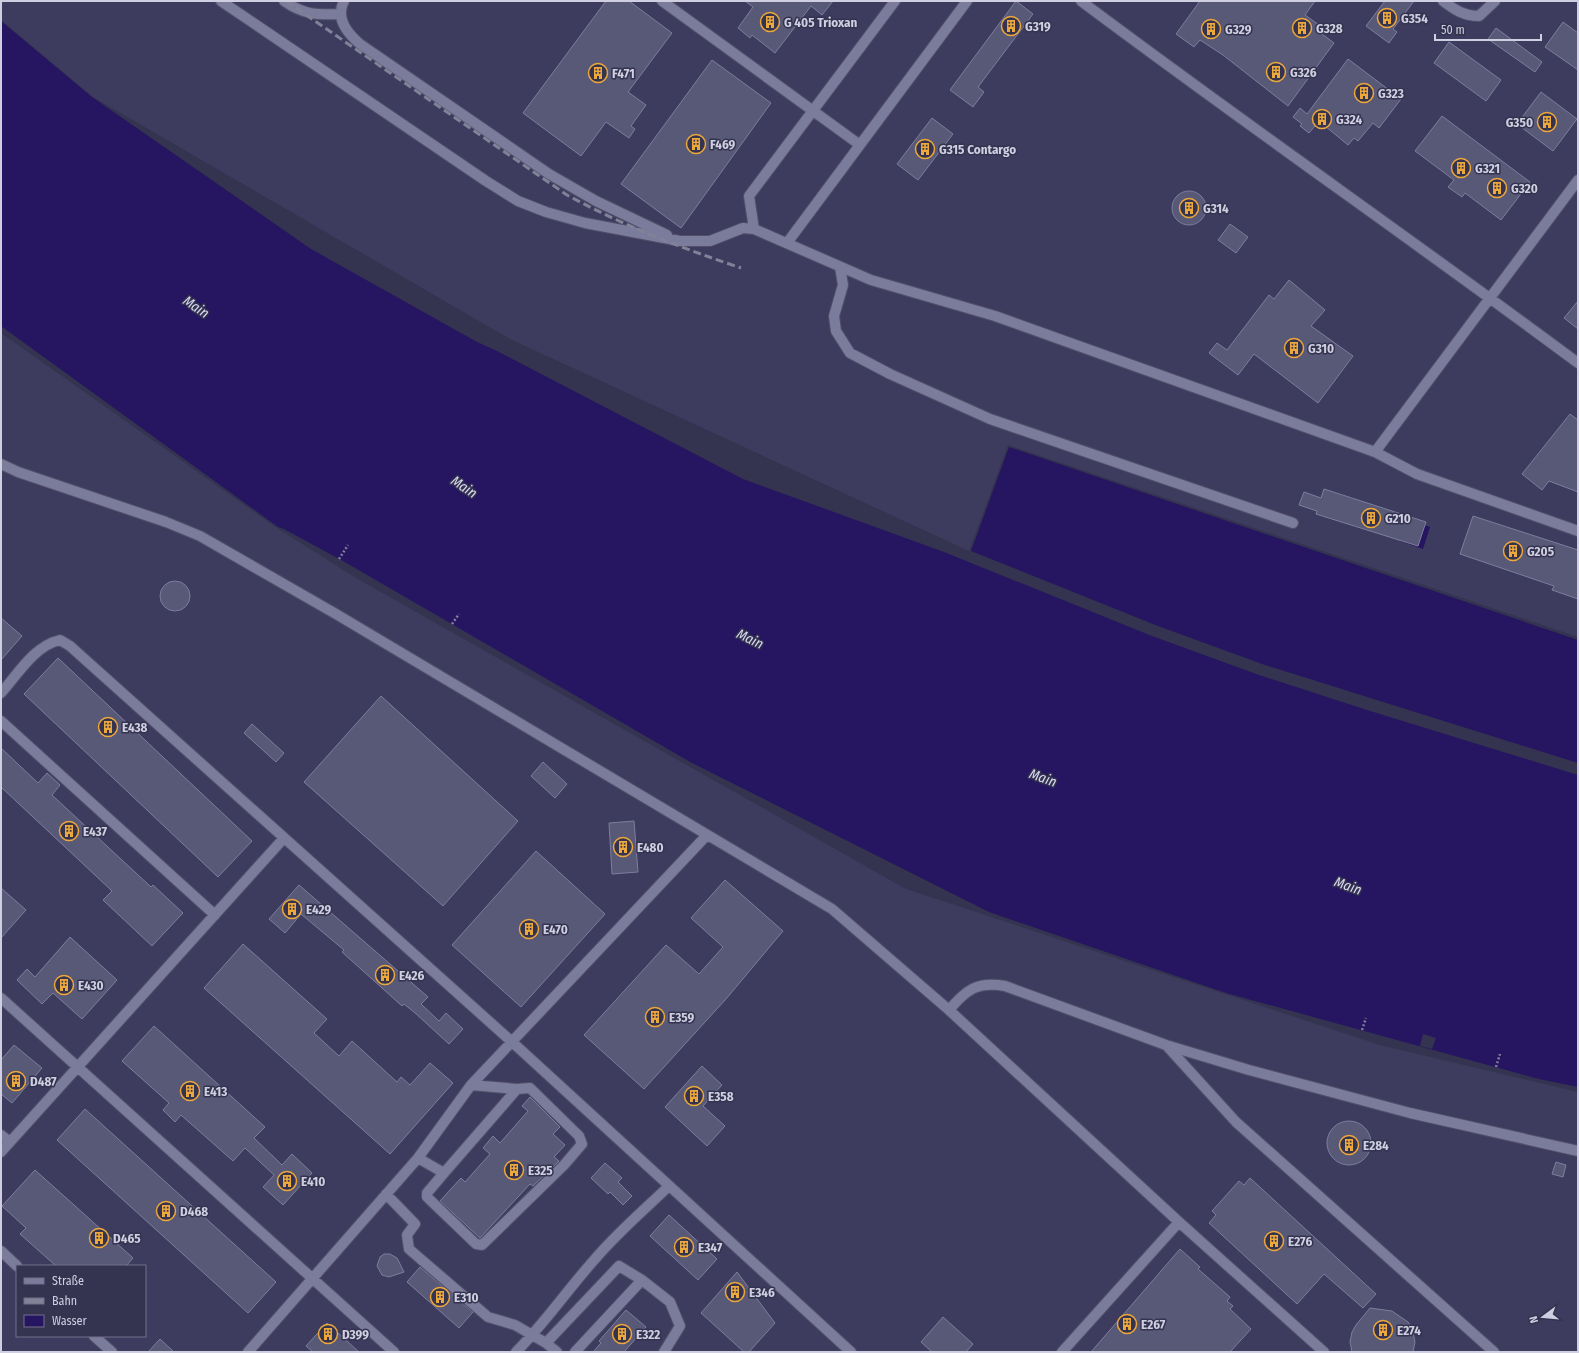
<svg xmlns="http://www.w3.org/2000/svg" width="1579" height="1353" font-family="'Fira Sans Condensed',sans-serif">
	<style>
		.built { fill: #3d3c5f; fill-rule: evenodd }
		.water { fill: #261561 }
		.pier { fill: #343350 }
		.building { fill: #585877; stroke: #7d7d9e }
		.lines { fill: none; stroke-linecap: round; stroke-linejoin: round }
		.minor-casing { stroke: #525069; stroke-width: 12 }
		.path { stroke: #808097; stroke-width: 2.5; stroke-dasharray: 2 2; stroke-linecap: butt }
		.minor { stroke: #7b7b9c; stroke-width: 10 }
		.rail { stroke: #818198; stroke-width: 3; stroke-dasharray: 8 4; stroke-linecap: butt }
		.labels { text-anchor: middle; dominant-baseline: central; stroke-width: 3; stroke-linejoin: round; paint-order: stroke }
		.poi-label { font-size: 13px; font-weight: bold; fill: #cfcfe1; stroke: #343350; text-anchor: start }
		.water-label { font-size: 14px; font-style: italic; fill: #d9d9f0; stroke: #343350 }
	</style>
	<rect width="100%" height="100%" fill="#343350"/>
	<!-- built -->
	<path class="built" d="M1,1H1578V637L1008,445L969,551L510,339L93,97L1,20Z
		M1,333L277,528L356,578L906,889L1380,1045L1578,1092V1352H1ZM17,1266H145V1336H17Z"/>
	<!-- water -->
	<path class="water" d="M1,21L92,97L311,249L477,342L497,351L743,479L944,552L1152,636L1259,675L1367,710L1578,775V1087L1539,1079L1226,993L989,912L692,763L343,561L284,529L278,527L1,326Z
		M1009,447L1578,640V763L1265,665L1158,626L971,551Z
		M1407,519L1430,527L1423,549L1400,541Z"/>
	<!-- pier -->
	<path class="pier" d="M1423,1034L1436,1038L1432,1049L1420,1046Z"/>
	<!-- building -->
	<path class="building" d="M606,1H629L672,33L628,92L646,105L631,126L635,129L629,138L606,122L581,156L523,113Z
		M745,1H833L822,15L811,6L775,53L752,35L750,38L738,28L753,7Z
		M1016,1L1033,14L978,87L984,92L973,107L950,90Z
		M1200,1H1315L1305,15L1326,30L1322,34L1334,43L1288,106L1223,55L1200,40L1194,47L1176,34Z
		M1385,1H1414L1393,29L1397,32L1389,43L1366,26Z
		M1563,22L1578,33V70L1545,47Z
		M1496,28L1542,62L1535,72L1488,39Z
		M1449,42L1501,80L1486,101L1434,63Z
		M1348,59L1401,99L1379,128L1373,123L1358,141L1354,138L1348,145L1319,121L1309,133L1300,126L1302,124L1293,117L1300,108L1307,114Z
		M712,60L771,103L681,228L621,184Z
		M1541,92L1577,119L1553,151L1517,124Z
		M1442,116L1530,182L1501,220L1465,193L1462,197L1448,187L1454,180L1415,151Z
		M932,118L953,134L918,180L897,164Z
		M1172 208a17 17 0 1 1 34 0a17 17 0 1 1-34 0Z
		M1230,224L1248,237L1236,253L1218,240Z
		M1289,280L1325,310L1311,326L1353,356L1318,403L1254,354L1238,375L1209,353L1217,343L1227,350L1269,295L1274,299Z
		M1578,301V329L1564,318Z
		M1570,414L1578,420V492L1549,481L1542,490L1522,474Z
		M1324,489L1426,522L1418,546L1316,514L1317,511L1299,505L1304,492L1321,498Z
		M1473,516L1578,550V599L1552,590L1554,586L1460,554Z
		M160 596a15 15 0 1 1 30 0a15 15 0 1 1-30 0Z
		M1,618L22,636L1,660Z
		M58,658L252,841L218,877L24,694Z
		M381,696L518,821L443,906L304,782Z
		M252,724L284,753L276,762L244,733Z
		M1,748L38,783L47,773L60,785L52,795L151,887L153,885L183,913L152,946L103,900L112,891L1,787Z
		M543,762L567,784L555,798L531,776Z
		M634,821L638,872L612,874L609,823Z
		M536,851L605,914L521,1007L452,945Z
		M725,880L783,931L726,999L644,1089L584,1035L666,945L699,974L723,947L691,918Z
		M299,885L428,997L421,1004L439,1021L446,1013L463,1029L449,1044L414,1012L404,1004L402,1006L342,952L344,950L301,914L285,933L269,919Z
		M1,888L26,910L1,938Z
		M70,937L117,980L82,1019L53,993L42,1004L17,980L27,969L35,977Z
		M243,944L327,1019L314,1033L339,1056L352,1041L397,1082L401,1077L410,1085L430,1063L453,1083L390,1154L204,988Z
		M154,1026L265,1127L254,1138L282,1165L292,1154L312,1173L283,1205L263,1187L274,1175L245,1148L233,1161L181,1115L175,1122L163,1110L169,1103L122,1061Z
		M14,1045L42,1068L12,1103L1,1094V1060Z
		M702,1066L722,1085L703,1106L725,1126L707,1146L665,1107Z
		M530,1097L560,1127L553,1134L565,1145L554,1157L559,1161L533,1186L530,1184L480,1238L440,1201L461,1178L465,1182L490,1154L483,1148L493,1136L500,1143L528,1111L522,1106Z
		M85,1109L276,1282L248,1313L57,1140Z
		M1327 1143a22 22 0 1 1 44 0a22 22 0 1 1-44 0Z
		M1556,1162L1566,1165L1563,1177L1552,1174Z
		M605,1163L622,1178L618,1182L632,1196L623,1205L610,1192L608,1194L591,1178Z
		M35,1170L133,1258L126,1266H56L20,1234L26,1228L2,1206Z
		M1250,1178L1376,1294L1363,1308L1324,1274L1297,1304L1209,1223L1216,1215L1212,1211L1239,1181L1244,1185Z
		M669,1215L717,1259L698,1280L650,1236Z
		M1180,1249L1200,1267L1198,1269L1230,1297L1227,1301L1233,1306L1230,1309L1251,1329L1230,1352H1091Z
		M384,1254H390L397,1258L404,1272L389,1277L382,1275L377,1266L380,1257Z
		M420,1267L473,1312L459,1328L407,1282Z
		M737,1272L775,1323L749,1352H744L701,1313Z
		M1370,1308L1392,1311L1408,1322L1412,1328L1415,1342L1413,1352H1352L1350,1342L1352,1332L1356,1325Z
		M626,1310L646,1327L624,1352H593L601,1343L599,1341Z
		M943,1317L973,1344L966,1352H932L921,1342Z
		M327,1323L359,1352H313L306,1346Z
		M160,1339L174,1352H148Z"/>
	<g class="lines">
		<defs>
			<path id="minor" d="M221,1L486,181L518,201L546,212L585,223L680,241H710L743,228L754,229L871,280L995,316L1375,452L1417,474L1578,531
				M284,1C304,15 317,15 341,14
				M344,1C335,18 347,33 360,44L549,174L596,201L667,235
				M662,1L860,145
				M1081,1C1245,124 1414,241 1578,363
				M1443,1C1455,10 1464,16 1479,16L1495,1
				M754,229L749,196L895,1
				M787,243L967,1
				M840,267L843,285L834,316L836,331L850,353L890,374L990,419L1293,523
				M1375,452L1578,180
				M1,464L18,472L166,522L200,536L336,614L832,909L949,1010L1179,1222L1324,1352
				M1,693C18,674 34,646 60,640L70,646L511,1041L851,1352
				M1,721L215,915
				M1,998L394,1352
				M949,1010C966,990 977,981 1005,986L1166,1045L1249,1070L1410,1113L1578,1151
				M1166,1045L1236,1122L1494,1352
				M1,1135L10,1142
				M1,1152L284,838
				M418,1158L444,1173L427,1193V1197L476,1244L482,1245L564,1165L582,1144L579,1136L530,1088L517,1089L471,1085
				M444,1173L517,1089
				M386,1194L415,1224L407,1235L409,1249L488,1317L515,1325L546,1343L557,1352
				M1,1251L17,1266
				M94,1336L112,1352
				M546,1343L619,1266L642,1280
				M248,1352L418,1158L471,1085L707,835
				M516,1352C545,1323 568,1289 595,1259C618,1232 644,1210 669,1186
				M575,1352L642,1280L670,1302L680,1326L664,1352
				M1062,1352L1179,1222"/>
		</defs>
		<!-- minor casing -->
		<use href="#minor" class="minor-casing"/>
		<!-- path -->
		<path class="path" d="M339,559L348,545
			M452,624L459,614
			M1362,1030L1366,1018
			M1496,1067L1500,1054"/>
		<!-- minor -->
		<use href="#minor" class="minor"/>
		<!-- rail -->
		<path class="rail" d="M286,1L567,195C626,227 679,247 741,268"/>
	</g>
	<!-- icons -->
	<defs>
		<symbol id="building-ring" viewBox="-11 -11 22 22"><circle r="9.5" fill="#343350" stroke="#eda83b" stroke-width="1.5"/><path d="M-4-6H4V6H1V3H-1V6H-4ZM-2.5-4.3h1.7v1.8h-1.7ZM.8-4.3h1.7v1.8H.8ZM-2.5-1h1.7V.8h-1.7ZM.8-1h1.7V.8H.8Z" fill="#eda83b"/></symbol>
	</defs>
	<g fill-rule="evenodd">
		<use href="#building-ring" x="1376" y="7" width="22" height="22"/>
		<use href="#building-ring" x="759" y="11" width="22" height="22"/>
		<use href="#building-ring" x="1000" y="15" width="22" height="22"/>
		<use href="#building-ring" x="1291" y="17" width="22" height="22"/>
		<use href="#building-ring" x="1200" y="18" width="22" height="22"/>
		<use href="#building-ring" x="1265" y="61" width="22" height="22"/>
		<use href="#building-ring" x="587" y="62" width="22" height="22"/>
		<use href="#building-ring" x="1353" y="82" width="22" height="22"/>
		<use href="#building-ring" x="1311" y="108" width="22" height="22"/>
		<use href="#building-ring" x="1536" y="111" width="22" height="22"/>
		<use href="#building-ring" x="685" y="133" width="22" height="22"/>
		<use href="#building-ring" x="914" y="138" width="22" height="22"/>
		<use href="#building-ring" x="1450" y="157" width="22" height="22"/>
		<use href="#building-ring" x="1486" y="177" width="22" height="22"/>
		<use href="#building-ring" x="1178" y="197" width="22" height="22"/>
		<use href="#building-ring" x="1283" y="337" width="22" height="22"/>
		<use href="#building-ring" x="1360" y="507" width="22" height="22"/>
		<use href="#building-ring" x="1502" y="540" width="22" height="22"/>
		<use href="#building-ring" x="97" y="716" width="22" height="22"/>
		<use href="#building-ring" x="58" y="820" width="22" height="22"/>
		<use href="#building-ring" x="612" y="836" width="22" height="22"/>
		<use href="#building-ring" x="281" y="898" width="22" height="22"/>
		<use href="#building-ring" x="518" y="918" width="22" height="22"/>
		<use href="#building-ring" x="374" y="964" width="22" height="22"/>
		<use href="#building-ring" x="53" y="974" width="22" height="22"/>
		<use href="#building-ring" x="644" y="1006" width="22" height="22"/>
		<use href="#building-ring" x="5" y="1070" width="22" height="22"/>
		<use href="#building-ring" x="179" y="1080" width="22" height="22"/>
		<use href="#building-ring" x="683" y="1085" width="22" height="22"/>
		<use href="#building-ring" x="1338" y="1134" width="22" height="22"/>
		<use href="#building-ring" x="503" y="1159" width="22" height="22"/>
		<use href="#building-ring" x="276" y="1170" width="22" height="22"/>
		<use href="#building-ring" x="155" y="1200" width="22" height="22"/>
		<use href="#building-ring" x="88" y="1227" width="22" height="22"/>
		<use href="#building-ring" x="1263" y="1230" width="22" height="22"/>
		<use href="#building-ring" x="673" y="1236" width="22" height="22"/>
		<use href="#building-ring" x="724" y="1281" width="22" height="22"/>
		<use href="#building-ring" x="429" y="1286" width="22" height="22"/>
		<use href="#building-ring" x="1116" y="1313" width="22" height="22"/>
		<use href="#building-ring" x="1372" y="1319" width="22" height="22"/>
		<use href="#building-ring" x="317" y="1323" width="22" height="22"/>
		<use href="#building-ring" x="611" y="1323" width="22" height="22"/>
	</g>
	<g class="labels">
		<!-- poi labels -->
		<g class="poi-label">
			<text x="1401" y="18">G354</text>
			<text x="784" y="22">G 405 Trioxan</text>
			<text x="1025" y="26">G319</text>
			<text x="1316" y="28">G328</text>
			<text x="1225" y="29">G329</text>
			<text x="1290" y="72">G326</text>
			<text x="612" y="73">F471</text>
			<text x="1378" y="93">G323</text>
			<text x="1336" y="119">G324</text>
			<text x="1533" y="122" text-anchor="end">G350</text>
			<text x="710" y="144">F469</text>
			<text x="939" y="149">G315 Contargo</text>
			<text x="1475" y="168">G321</text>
			<text x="1511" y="188">G320</text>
			<text x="1203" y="208">G314</text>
			<text x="1308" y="348">G310</text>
			<text x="1385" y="518">G210</text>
			<text x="1527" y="551">G205</text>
			<text x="122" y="727">E438</text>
			<text x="83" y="831">E437</text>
			<text x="637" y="847">E480</text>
			<text x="306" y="909">E429</text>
			<text x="543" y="929">E470</text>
			<text x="399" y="975">E426</text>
			<text x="78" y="985">E430</text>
			<text x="669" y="1017">E359</text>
			<text x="30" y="1081">D487</text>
			<text x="204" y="1091">E413</text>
			<text x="708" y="1096">E358</text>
			<text x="1363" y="1145">E284</text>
			<text x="528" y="1170">E325</text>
			<text x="301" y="1181">E410</text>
			<text x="180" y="1211">D468</text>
			<text x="113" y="1238">D465</text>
			<text x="1288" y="1241">E276</text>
			<text x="698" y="1247">E347</text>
			<text x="749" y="1292">E346</text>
			<text x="454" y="1297">E310</text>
			<text x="1141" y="1324">E267</text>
			<text x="1397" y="1330">E274</text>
			<text x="342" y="1334">D399</text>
			<text x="636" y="1334">E322</text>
		</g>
		<!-- water labels -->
		<g class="water-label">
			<text transform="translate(196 307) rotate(34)">Main</text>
			<text transform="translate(464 487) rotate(34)">Main</text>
			<text transform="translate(750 639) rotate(26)">Main</text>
			<text transform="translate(1043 778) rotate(20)">Main</text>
			<text transform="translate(1348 886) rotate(20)">Main</text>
		</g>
	</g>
	<!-- border -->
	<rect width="1579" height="1353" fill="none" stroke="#cfcfe1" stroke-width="4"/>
	<!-- legend -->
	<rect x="16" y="1265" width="130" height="72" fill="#343350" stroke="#72718a"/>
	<rect x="24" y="1278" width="20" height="6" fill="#7b7b9c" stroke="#72718a"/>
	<text x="52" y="1285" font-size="12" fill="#cfcfe1">Straße</text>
	<rect x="24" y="1298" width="20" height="6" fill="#818198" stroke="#72718a"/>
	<text x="52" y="1305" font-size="12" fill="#cfcfe1">Bahn</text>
	<rect x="24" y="1315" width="20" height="12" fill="#261561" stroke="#72718a"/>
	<text x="52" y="1325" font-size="12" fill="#cfcfe1">Wasser</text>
	<!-- north arrow -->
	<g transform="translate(1543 1317) rotate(254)" stroke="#343350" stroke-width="3" paint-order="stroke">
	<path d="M0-3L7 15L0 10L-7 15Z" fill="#cfcfe1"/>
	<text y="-6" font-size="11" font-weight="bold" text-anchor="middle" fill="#cfcfe1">N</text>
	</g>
	<!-- scale -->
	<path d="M1435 34v6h106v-6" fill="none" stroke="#cfcfe1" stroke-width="2"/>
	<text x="1441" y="34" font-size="12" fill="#cfcfe1" stroke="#343350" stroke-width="3" paint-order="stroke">50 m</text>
</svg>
